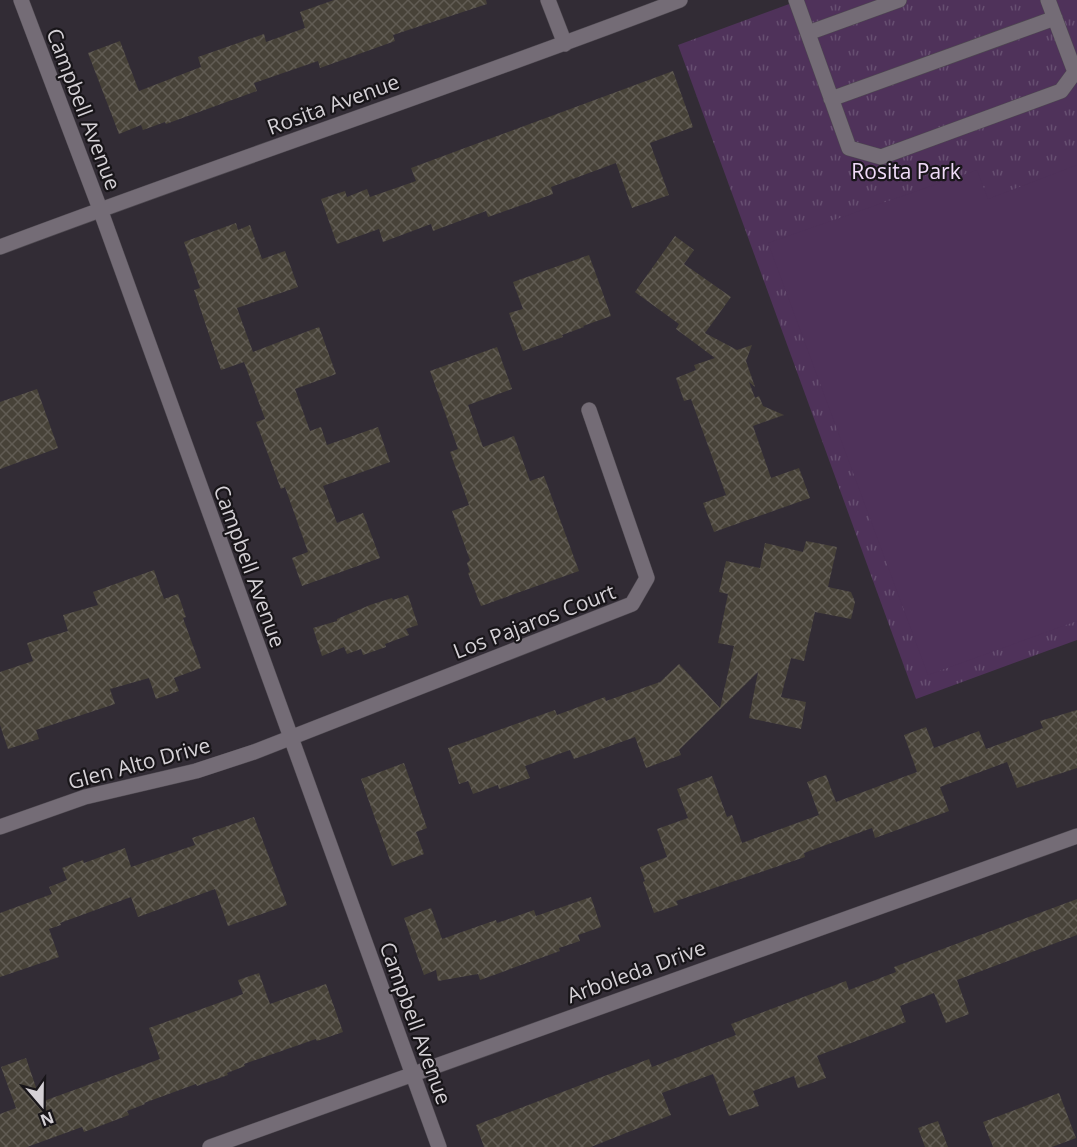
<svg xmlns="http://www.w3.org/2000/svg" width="1077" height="1147" font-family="'Open Sans',sans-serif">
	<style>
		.grass { fill: url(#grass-tufts) }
		.pitch { fill: #4f325a }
		.building { fill: url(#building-cross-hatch) }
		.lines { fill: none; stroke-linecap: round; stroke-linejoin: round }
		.minor-casing { stroke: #4e4950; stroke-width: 16 }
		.minor { stroke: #746c76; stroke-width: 15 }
		.labels { text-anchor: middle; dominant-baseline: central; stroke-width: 4.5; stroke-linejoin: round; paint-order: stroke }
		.street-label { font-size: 21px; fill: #d5d1d6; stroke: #181519 }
		.park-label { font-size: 21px; fill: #f0dbf8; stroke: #181519 }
	</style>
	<defs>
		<pattern id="grass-tufts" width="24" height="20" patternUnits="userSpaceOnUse" patternTransform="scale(1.5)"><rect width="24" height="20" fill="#4f325a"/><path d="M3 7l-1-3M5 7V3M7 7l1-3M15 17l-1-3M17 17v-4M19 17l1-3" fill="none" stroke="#674f71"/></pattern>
		<pattern id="building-cross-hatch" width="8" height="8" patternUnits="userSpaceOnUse" patternTransform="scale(1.5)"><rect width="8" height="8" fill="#474238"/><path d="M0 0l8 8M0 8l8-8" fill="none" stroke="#615c54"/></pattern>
	</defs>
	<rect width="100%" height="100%" fill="#322c35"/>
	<!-- grass -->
	<path class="grass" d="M800,0H1077V640L916,699L678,45Z"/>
	<!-- pitch -->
	<path class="pitch" d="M1077,165V621L928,675L768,243L977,170L988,199Z"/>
	<!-- building -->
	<path class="building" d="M334,0H486L487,4L393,35L395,41L320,68L318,61L254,83L257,91L166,124L165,122L143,130L141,125L119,134L88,53L120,41L139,91L201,67L198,57L264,34L266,42L305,28L300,12Z
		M673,71L693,127L650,143L669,195L632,208L616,163L551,187L553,194L488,217L486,211L433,231L431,224L383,242L379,229L337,244L321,199L345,191L347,197L367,189L370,197L416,181L411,168Z
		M236,223L238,230L250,225L262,259L285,251L298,287L237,308L253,352L319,327L336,374L295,389L310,431L321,427L327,445L378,427L390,462L323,486L337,523L363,513L380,558L302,586L292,558L308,552L285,487L281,489L256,422L265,419L244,362L221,370L194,290L200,288L184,242Z
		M675,236L694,250L684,264L731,297L705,333L737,350L752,345L746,361L755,387L749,382L755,398L759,396L763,406L784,415L753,426L771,478L799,468L810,498L714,532L703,503L726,495L691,399L684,401L676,378L696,370L694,365L715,358L676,329L679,324L635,292Z
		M589,255L611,316L583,326L584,327L562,335L563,337L523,351L509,313L523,309L513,282Z
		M497,347L512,389L468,405L483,447L514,436L530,481L544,476L579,571L481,606L468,573L470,572L467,563L470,560L452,511L469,505L450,452L458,449L430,371Z
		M37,389L58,448L0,469V402Z
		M806,541L837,547L828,587L851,592L855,602L851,619L815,612L804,661L791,658L781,697L806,702L801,729L749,718L758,672L679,750L681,755L646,768L635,737L574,759L570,750L525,766L530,778L499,789L498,785L473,794L468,781L459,784L448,748L555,710L557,715L605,697L606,701L660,682L679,664L720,708L734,646L718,643L728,594L719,592L726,561L760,568L765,543L803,552Z
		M154,570L164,599L178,594L186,617L183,618L201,668L174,678L179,691L156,699L149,678L110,689L115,704L36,730L39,739L8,749L0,725V672L33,661L27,643L68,631L63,615L98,605L93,592Z
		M408,595L418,625L406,629L409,635L385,644L386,647L363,655L361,649L347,654L344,647L322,656L313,628L337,621V619L370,605L392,598L393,600Z
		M1077,710V768L1017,788L1007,762L940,787L949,811L875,838L872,828L804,853L805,857L676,901L678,905L654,913L643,882L645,881L640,867L667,857L657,829L688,818L677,789L712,776L727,817L732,815L742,843L819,815L807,782L826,775L836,802L917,772L904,735L926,727L934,748L979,731L986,749L1043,728L1040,721Z
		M404,763L427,828L416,832L424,854L392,866L361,779Z
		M254,817L287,905L228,926L215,889L138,917L131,897L60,923L61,925L49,929L59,957L0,977V913L52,894L49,887L67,880L62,868L83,860L84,863L125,848L131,867L195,845L192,838Z
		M591,897L601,927L578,935L580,941L559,948L560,951L480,980L478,974L438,981L436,970L424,975L404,918L431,908L442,939L496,920L497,923L534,910L536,916Z
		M1077,899V935L957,980L969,1014L946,1023L934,993L900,1006L906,1022L817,1056L826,1078L798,1088L794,1076L753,1091L759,1106L729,1116L713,1074L662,1093L671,1115L591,1147H484L476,1125L649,1059L652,1067L736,1035L731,1024L846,981L849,990L896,972L894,967Z
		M259,973L270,1004L326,984L343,1032L317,1041L316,1039L244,1064L245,1066L227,1073L228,1075L197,1086L196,1084L144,1103L145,1104L127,1111L129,1115L84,1132L82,1127L27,1147H0V1114L16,1108L1,1067L26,1058L41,1102L160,1059L149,1028L243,994L238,980Z
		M1059,1093L1076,1138L1052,1147H993L983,1122Z
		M938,1121L948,1147H925L918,1128Z"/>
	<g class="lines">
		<defs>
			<path id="minor" d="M21,0L100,209L439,1147
				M548,0L565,44
				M796,0L849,148L881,157L1061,91L1075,72L1048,0
				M808,33L899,0
				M831,99L1055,18
				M0,247C226,162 455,86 680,0
				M0,827L85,797L196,771L254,752L632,604L647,578L589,410
				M210,1147L1077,836"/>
		</defs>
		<!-- minor casing -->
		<use href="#minor" class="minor-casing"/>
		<!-- minor -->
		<use href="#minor" class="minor"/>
	</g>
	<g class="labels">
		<!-- street labels -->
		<g class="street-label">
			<text transform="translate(333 104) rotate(-20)">Rosita Avenue</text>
			<text transform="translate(84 109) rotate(69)">Campbell Avenue</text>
			<text transform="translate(250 566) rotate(70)">Campbell Avenue</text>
			<text transform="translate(534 621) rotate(-21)">Los Pajaros Court</text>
			<text transform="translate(139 763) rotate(-15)">Glen Alto Drive</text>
			<text transform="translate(636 971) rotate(-20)">Arboleda Drive</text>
			<text transform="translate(416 1023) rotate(70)">Campbell Avenue</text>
		</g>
		<!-- park labels -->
		<g class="park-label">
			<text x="906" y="171">Rosita Park</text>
		</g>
	</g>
	<!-- north arrow -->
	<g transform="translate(42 1105) rotate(160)" stroke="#181519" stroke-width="4.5" paint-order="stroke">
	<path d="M0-4.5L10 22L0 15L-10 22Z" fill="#d5d1d6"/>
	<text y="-9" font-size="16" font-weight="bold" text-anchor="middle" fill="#d5d1d6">N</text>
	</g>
</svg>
